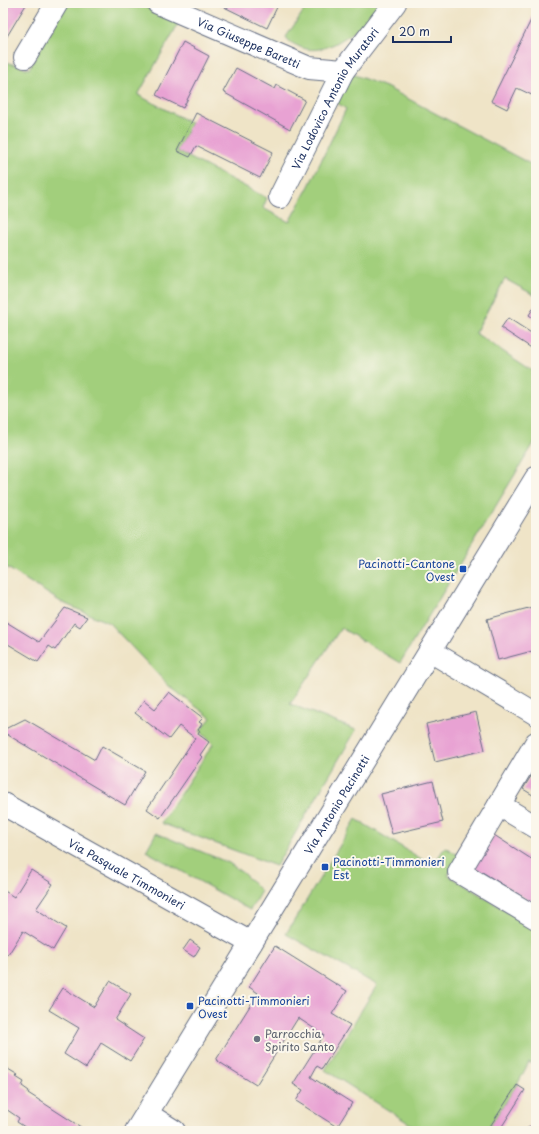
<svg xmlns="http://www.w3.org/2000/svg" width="539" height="1134" font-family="'Playpen Sans',sans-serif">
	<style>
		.green { fill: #a2cf7c; stroke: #5e7f6d }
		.building { fill: #e8a2d3 }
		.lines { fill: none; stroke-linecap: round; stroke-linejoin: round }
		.minor-casing { stroke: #656e83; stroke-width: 24 }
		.major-casing { stroke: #656e83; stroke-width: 24 }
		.minor { stroke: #fff; stroke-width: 22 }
		.major { stroke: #fff; stroke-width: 22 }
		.transit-dot { fill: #1a4fb4; stroke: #fbf7ec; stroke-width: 1.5 }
		.worship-dot { fill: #6b7280; stroke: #fbf7ec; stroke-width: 1.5 }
		.labels { text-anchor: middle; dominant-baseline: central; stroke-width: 4; stroke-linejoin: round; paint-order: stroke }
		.street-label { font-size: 11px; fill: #1b2f5e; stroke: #fbf7ec }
		.transit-label { font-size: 11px; fill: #164399; stroke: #fbf7ec; text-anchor: start }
		.worship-label { font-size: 11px; fill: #5b616d; stroke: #fbf7ec; text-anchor: start }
	</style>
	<rect width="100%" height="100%" fill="#fbf7ec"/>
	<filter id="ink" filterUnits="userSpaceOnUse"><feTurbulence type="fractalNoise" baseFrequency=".025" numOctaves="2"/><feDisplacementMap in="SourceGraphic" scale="8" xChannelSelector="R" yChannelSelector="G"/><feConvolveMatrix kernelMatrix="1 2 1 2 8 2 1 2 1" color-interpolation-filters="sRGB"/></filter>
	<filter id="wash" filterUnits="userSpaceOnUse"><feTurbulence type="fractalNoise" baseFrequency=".012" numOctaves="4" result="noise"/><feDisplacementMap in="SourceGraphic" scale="16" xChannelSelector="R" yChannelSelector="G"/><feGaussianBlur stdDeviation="0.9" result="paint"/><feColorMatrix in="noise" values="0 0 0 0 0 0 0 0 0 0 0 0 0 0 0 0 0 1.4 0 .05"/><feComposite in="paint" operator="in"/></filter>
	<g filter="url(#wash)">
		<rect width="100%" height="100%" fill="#efe4c7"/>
		<!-- green -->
		<path class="green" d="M67,3H145L181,19L138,95L191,123L177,151L267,198L263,208L289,222L309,186L346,109L336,102L352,74L386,87L536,167V296L505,279L475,333L536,373V440L400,663L341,628L290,704L356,730L276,866L161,823L213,744L200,731L211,718L169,686L109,623L61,602L3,565V61L29,69Z
			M309,3H383C365,22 330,60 300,47C294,44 290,43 286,37Z
			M356,819L433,866L445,847L459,856L448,875L536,929V1066L529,1062L517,1085L487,1131H421L325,1070L377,985L286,934Z
			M156,833L229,863L244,874L261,891L250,910L146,851Z"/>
		<g id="blocks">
			<!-- building -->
			<path class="building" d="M3,3H27L3,43Z
				M216,3H279L267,28Z
				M536,10V97L517,88L507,109L491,101Z
				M183,42L209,56L183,108L156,95Z
				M236,68L275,89L277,85L305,100L290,129L223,92Z
				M196,113L273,152L260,178L196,146L190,157L177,151Z
				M536,304V320L529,315Z
				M508,318L536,336V351L501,328Z
				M536,606V650L498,660L487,619Z
				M65,608L87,617L80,627L74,623L55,650L49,646L38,662L3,641V620L39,642Z
				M169,692L203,718L199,722L202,724L198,730L200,731L198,734L209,742L200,755L202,757L160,818L147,809L195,738L179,726L169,739L135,713L144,700L155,709Z
				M476,712L485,750L435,762L426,724Z
				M25,719L95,760L102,746L145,771L125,805L3,732L5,729Z
				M536,768V797L523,789Z
				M433,781L443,822L392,834L381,794Z
				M494,835L536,862V905L474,867Z
				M31,870L53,884L36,909L66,928L53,950L23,931L8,955L3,952V890L14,897Z
				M190,940L200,947L194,957L183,950Z
				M275,946L347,991L332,1014L350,1025L322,1069L317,1066L311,1077L352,1103L337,1127L296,1101L303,1090L293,1084L324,1035L298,1018L256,1085L216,1060L258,993L249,987Z
				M110,981L131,994L115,1020L144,1039L130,1061L101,1043L86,1068L64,1054L79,1028L49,1010L63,988L94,1007Z
				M3,1066L18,1075L16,1077L24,1082L22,1086L29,1091L28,1093L87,1131H31L17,1122L19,1118L3,1107Z
				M517,1085L525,1090L499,1131H487Z
				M529,1126L536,1130V1131H526Z"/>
		</g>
	</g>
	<g filter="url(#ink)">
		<use href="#blocks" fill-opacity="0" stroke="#656e83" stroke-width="1"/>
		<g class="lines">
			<defs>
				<g id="minor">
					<path id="s1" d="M158,3L309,68L343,71"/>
					<path d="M25,57L57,3"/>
					<path id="s2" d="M280,197L343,71L395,3"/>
					<path d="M430,651L536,714"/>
					<path d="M536,743L459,872L536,918"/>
					<path id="s3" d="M3,804L251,943"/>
					<path d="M499,805L536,827"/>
					<path d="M147,1114L174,1131"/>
				</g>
				<g id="major">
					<path id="s4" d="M136,1131L536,478"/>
				</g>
			</defs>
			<!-- minor casing -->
			<use href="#minor" class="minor-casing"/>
			<!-- major casing -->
			<use href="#major" class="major-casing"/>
			<!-- minor -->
			<use href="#minor" class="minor"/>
			<!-- major -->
			<use href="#major" class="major"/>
		</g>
	</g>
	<!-- markers -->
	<g class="transit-dot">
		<rect x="459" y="565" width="8" height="8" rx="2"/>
		<rect x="321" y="863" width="8" height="8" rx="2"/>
		<rect x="186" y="1002" width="8" height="8" rx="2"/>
	</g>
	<circle class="worship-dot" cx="257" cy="1039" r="4"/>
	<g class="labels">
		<!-- street labels -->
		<g class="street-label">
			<text stroke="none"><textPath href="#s1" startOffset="99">Via Giuseppe Baretti</textPath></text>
			<text stroke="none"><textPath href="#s2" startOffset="113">Via Lodovico Antonio Muratori</textPath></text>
			<text stroke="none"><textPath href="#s4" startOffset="383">Via Antonio Pacinotti</textPath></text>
			<text stroke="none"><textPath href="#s3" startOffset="142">Via Pasquale Timmonieri</textPath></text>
		</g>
		<!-- transit labels -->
		<g class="transit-label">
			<text x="455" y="563" text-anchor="end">Pacinotti-Cantone<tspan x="455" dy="13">Ovest</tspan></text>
			<text x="333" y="861">Pacinotti-Timmonieri<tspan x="333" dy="13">Est</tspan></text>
			<text x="198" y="1000">Pacinotti-Timmonieri<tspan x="198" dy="13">Ovest</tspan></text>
		</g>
		<!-- worship labels -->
		<g class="worship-label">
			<text x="265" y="1033">Parrocchia<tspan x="265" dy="13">Spirito Santo</tspan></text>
		</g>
	</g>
	<!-- margin -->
	<rect width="539" height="1134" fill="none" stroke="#fbf7ec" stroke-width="16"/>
	<!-- scale -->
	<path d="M393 36v6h58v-6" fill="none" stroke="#1b2f5e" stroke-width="2"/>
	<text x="399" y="36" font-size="12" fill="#1b2f5e" stroke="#fbf7ec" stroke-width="3" paint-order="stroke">20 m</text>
</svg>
